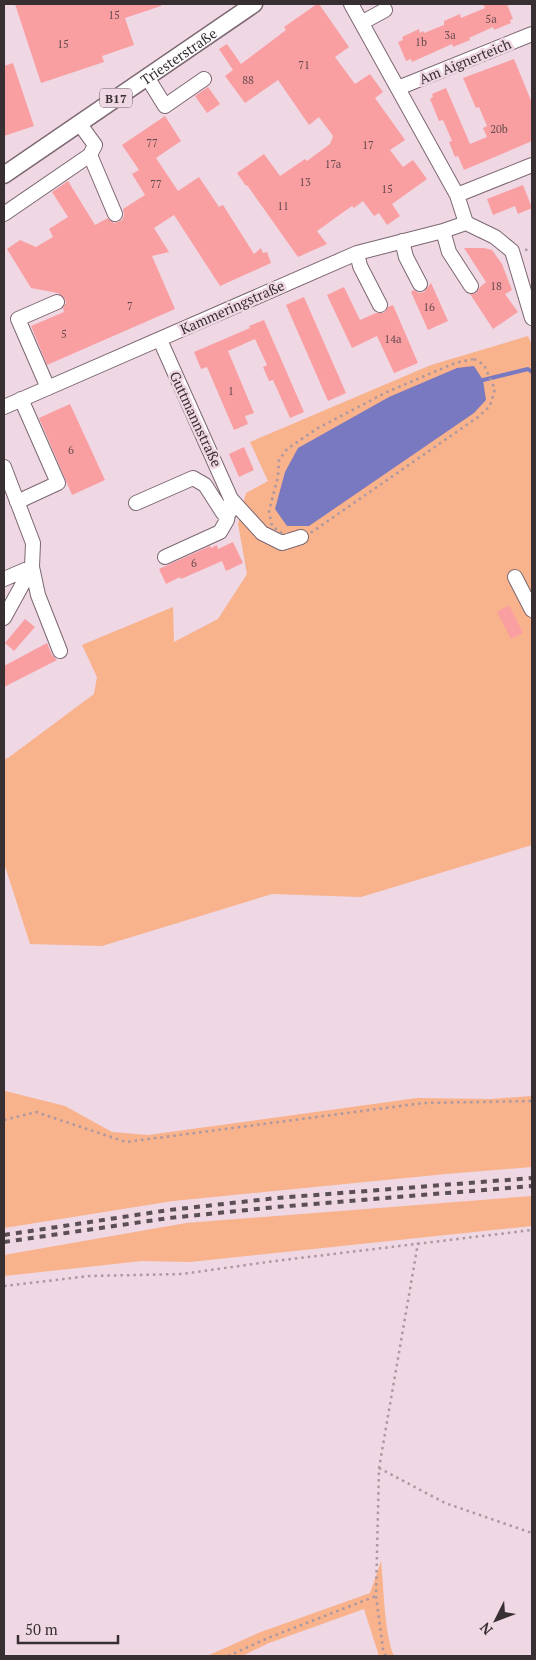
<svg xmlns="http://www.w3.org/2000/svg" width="536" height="1660" font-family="'PT Serif',serif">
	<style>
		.green { fill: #f8b28c }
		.water { fill: #7979c1 }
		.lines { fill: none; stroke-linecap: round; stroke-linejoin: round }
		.stream { stroke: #7979c1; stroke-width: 4 }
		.building { fill: #f99fa2 }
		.minor-casing { stroke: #7c6772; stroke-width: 16 }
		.major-casing { stroke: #7c6772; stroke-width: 19 }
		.path { stroke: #ab98a1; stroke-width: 2.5; stroke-dasharray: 2.5 4; stroke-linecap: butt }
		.minor { stroke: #fff; stroke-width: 14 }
		.major { stroke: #fff; stroke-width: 16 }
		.rail { stroke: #5b4f55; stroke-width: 4; stroke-dasharray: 6 6; stroke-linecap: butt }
		.labels { text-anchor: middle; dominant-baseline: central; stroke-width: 5; stroke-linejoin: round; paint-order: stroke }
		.number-label { font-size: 11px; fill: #684b4f }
		.shield { fill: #efd7e3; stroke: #6f6168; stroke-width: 1 }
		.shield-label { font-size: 12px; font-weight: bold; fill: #382f33 }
		.street-label { font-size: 14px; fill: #382f33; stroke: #efd7e3 }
	</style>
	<rect width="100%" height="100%" fill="#efd7e3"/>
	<!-- green -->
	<path class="green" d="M528,336L532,345V845L361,897L272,894L102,946L30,944L4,863V759L8,758L94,694L97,677L82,645L173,607L174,642L218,619L247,574L238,524L246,493L268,481L250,442L431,365Z
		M5,1091L65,1106L112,1132L148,1135L417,1098L490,1099L532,1096V1167L446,1174L173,1201L4,1228V1092Z
		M532,1196V1226L190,1262L142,1261L4,1276V1255L186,1223Z
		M381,1561C384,1587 384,1633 394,1656H379L364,1609L269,1643L242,1656H207L258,1633L370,1593Z"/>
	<!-- water -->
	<path class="water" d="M474,366L483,380L486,400L474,413L309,526H287L275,509L285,472L298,448L389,397L457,368Z"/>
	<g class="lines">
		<!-- stream -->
		<path class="stream" d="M483,380L528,369L532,372"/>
	</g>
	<!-- building -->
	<path class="building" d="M15,4H161V6L125,18L134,45L102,56L104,62L41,83Z
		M317,4H319L349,47L335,57L355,84L370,74L383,92L375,98L405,140L390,150L403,167L413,160L427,179L392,204L400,216L387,225L379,213L374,216L363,201L354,208L352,206L317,231L327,244L298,257L247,185L246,186L237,173L264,154L280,176L305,159L307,161L330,144L333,136L319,117L309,125L278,80L245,103L225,76L233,70L219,49L227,44L241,64L286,30L284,27Z
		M483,4H507L513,19L510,20L511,23L494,30L493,27L469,38L470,40L453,47L452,44L412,62L411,59L406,61L398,42L403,40L402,37L419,29L420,33L423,31L424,33L444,25V21L460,14L461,18L485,8Z
		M514,59L532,103V141L464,170L458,156L455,157L449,142L452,141L443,120L439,121L430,99L433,97L432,94L446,88L470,144L487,137L483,128L487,126L479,107L476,108L463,78Z
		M13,63L34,126L4,136V66Z
		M208,87L220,104L207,113L195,96Z
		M165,116L181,141L156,158L178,191L199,177L219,207L223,205L254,254L261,248L263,253L267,252L271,263L220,286L174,215L154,228L169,252L152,256L175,309L47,365L31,326L64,312L63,308L66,303L65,299L58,293L31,288L7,249L20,240L36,247L53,237L49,229L68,217L52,192L68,181L95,225L108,218L114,223L122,220L124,215L123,209L145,195L132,174L139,170L122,145Z
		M523,185L532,208L518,214L515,206L493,215L487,199Z
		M464,248H484L492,250L502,264L512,290L505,294L518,312L493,329L470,294L476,293L480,287L486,282Z
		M431,283L448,321L428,330L411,292L414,290L419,293L424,292Z
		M344,287L360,320L376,313H384L388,307L393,305L418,363L394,373L377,336L352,348L327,295Z
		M304,297L346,393L328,401L286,305Z
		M264,320L304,412L290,418L273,380L269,381L263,367L267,365L255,339L228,351L254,413L245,416L248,424L234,430L207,367L201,369L194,352L250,328L249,326Z
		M70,404L105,480L72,495L39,418Z
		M244,447L254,470L239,477L229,454Z
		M233,542L243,563L226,571L222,561L181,579L180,577L166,584L159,569L210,546L211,548L217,545L218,549Z
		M509,605L523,633L511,639L497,612Z
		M25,619L35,627L14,651L5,643Z
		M47,643L52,655L57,660L4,687V666Z"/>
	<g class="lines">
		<defs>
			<path id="minor" d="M351,4L457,195L466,223
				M363,22L385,10
				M147,77L165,106L204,79
				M398,88L532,34
				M79,123L95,145L90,155L115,214
				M457,195L532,165
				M4,214L90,155
				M443,231L449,252L471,286
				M402,241L406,257L420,284
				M357,253L360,266L380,305
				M160,340L231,499L262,533L282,543L301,537
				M48,388L18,319L57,302
				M4,407L357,253L443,231L466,223L495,237L512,251L532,318
				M4,467L33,543L32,567L4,618
				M17,502L58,483L21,399
				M136,503L193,478L205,485L223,513H229
				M165,557L220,532L227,520L230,504
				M515,577L532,610
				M4,579L32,567L38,595L60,651"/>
			<g id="major">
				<path id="s1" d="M4,175L254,4"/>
			</g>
		</defs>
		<!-- minor casing -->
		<use href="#minor" class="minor-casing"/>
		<!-- major casing -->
		<use href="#major" class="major-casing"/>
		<!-- path -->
		<path class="path" d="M525,250L532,249
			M474,359L484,365L495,389L490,406L478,417L312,532L301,537L283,534L272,526L269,511L278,477L279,460L287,449L318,428L387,392L455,363Z
			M4,1120L36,1112L126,1142L423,1103L532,1101
			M4,1286L89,1276L182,1274L275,1261L532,1230
			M379,1468L445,1503L532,1533
			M228,1656L268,1638L376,1596
			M386,1656L383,1649L376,1596L379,1468L418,1243"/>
		<!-- minor -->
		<use href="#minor" class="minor"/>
		<!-- major -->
		<use href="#major" class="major"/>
		<!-- rail -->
		<path class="rail" d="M4,1235L169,1210L277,1198L532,1178
			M4,1242L169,1218L276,1207L532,1186"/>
	</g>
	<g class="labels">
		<!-- number labels -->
		<g class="number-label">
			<text x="114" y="15">15</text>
			<text x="491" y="19">5a</text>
			<text x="450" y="35">3a</text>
			<text x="421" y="42">1b</text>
			<text x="63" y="44">15</text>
			<text x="304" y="65">71</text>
			<text x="248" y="80">88</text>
			<text x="499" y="129">20b</text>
			<text x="152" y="143">77</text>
			<text x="368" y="145">17</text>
			<text x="333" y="164">17a</text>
			<text x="305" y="182">13</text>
			<text x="156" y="184">77</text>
			<text x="387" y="189">15</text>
			<text x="283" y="206">11</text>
			<text x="496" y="286">18</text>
			<text x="130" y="306">7</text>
			<text x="429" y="307">16</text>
			<text x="64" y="334">5</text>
			<text x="393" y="339">14a</text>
			<text x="231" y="391">1</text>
			<text x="71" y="450">6</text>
			<text x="194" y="563">6</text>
		</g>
		<!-- shield labels -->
		<rect class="shield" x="100" y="88.5" width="32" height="19" rx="4"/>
		<g class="shield-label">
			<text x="116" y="98">B17</text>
		</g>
		<!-- street labels -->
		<g class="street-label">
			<text stroke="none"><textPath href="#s1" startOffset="211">Triesterstraße</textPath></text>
			<text transform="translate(465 61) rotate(-22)">Am Aignerteich</text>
			<text transform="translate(232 307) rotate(-24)">Kammeringstraße</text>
			<text transform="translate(196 419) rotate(65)">Guttmannstraße</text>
		</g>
	</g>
	<!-- border -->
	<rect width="536" height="1660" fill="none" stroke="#382f33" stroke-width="10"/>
	<!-- north arrow -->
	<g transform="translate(496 1620) rotate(228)" stroke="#efd7e3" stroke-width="4" paint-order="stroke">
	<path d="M0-4L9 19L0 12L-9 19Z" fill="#382f33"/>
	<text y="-8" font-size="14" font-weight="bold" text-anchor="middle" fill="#382f33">N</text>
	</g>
	<!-- scale -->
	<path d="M18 1635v8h100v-8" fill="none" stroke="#382f33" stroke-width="2.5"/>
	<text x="25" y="1635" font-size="15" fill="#382f33" stroke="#efd7e3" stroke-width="4" paint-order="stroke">50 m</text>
</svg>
